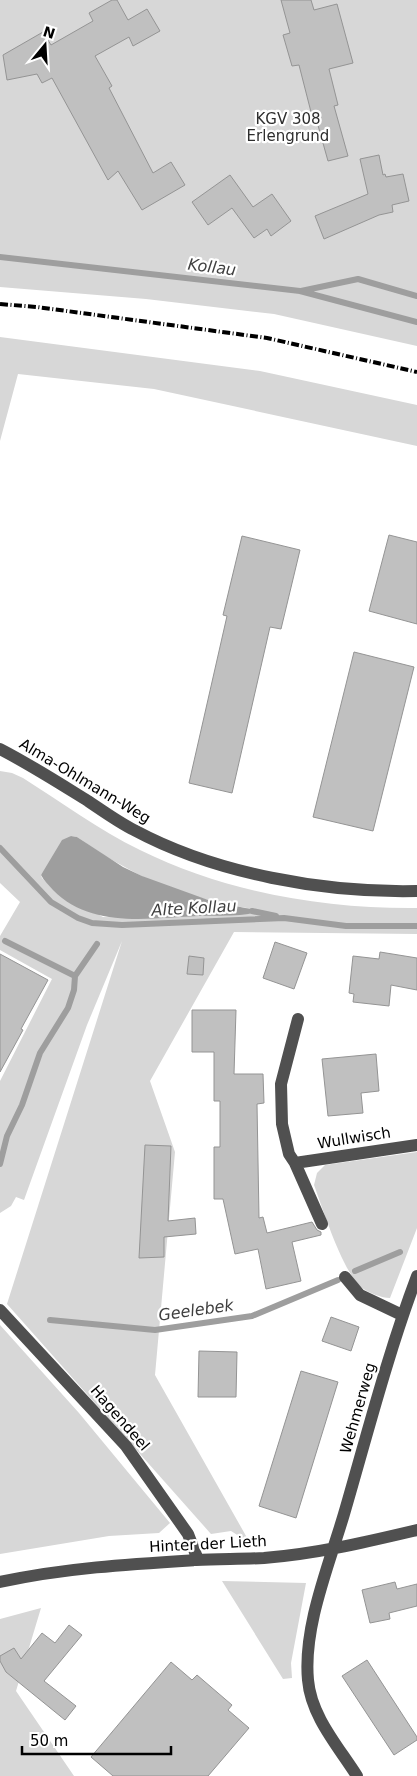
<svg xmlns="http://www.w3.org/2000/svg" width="417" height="1776" font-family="'DejaVu Sans',sans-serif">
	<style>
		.green { fill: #d7d7d7; fill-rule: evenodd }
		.water { fill: #9e9e9e }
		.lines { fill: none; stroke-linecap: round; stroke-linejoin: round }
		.stream { stroke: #9e9e9e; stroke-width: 6 }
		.building { fill: #c0c0c0; stroke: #949494 }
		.minor { stroke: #505050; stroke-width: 12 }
		.rail { stroke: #000; stroke-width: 4; stroke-dasharray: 8 2.5 1 2.5; stroke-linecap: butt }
		.labels { text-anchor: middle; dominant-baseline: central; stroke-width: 4.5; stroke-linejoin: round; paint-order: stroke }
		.park-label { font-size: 15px; fill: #2e2e2e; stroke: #fff }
		.street-label { font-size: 15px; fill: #000; stroke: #fff }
		.water-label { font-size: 16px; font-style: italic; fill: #3f3f3f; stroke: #fff }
	</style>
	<rect width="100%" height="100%" fill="#fff"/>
	<!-- green -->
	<path class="green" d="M0,0H417V346L274,314L146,299L0,287Z
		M0,337L260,371L417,405V446L154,389L18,374L0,441Z
		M0,771L12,773L23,778C61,802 99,830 140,850C225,892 323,909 417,908V934L234,932L150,1081L175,1152L155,1375L250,1543L231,1531L211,1534L7,1304L122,941L87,1025L24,1200L16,1197L11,1206L0,1213V1081L52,979L0,950V936L20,902L0,883ZM71,836L77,837C92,847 107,858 123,866C158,887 207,902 247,908L147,918L103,917L58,894L42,878L41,875Z
		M417,1152V1228L390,1298C382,1298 368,1293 361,1287C342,1270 324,1212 314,1185L317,1173L325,1165Z
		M0,1325L79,1413L170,1523L159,1533L109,1536L0,1554Z
		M222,1581L306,1583L291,1663L292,1678L283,1679Z
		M41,1608L16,1691L74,1776H0V1619Z"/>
	<!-- water -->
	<path class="water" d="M71,836L77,837L123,867L142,876L211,901L250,909L252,910V913C238,917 214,915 199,916C149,918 91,929 53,890C49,885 44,881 41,875L62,840Z"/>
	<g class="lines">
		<!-- stream -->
		<path class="stream" d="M0,257L300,291L417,322
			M301,291L358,279L417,296
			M0,848L51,902L78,918L92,923L122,925L284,918L346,926H417
			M252,911L276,916
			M5,941L75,976
			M0,1164L7,1136L22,1105L40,1053L68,1008L74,990L75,976L97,944
			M355,1271L400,1252
			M50,1320L155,1330L252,1316L338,1280"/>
	</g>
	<!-- building -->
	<path class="building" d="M112,0H117L128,20L147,9L160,31L133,46L129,37L95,56L112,86L109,88L153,173L171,162L185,185L142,210L118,171L108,180L52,78L42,83L37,74L7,80L3,55L43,32L51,45L93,21L89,13Z
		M281,0H311L314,10L337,4L353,63L329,69L338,105L334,106L348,156L328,161L314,111L311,112L299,65L292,66L283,35L290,33Z
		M379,155L383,175L385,174L386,177L403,174L409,201L392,205L393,212L379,215L324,239L315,216L368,194L360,159Z
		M230,175L253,207L272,194L291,221L271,236L267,229L254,238L232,208L208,225L192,202Z
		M389,535L417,542V624L369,611Z
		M242,536L300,550L281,629L270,627L232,793L189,783L227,616L223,615Z
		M354,652L414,667L373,831L313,817Z
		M275,942L307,953L294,989L263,978Z
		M380,952L417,958V990L391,985L389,1006L353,1002L354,994L349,993L353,956L379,959Z
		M0,954L48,980L21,1029L23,1030L0,1072Z
		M189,956L204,958L203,975L187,974Z
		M192,1010H236L234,1074H263L264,1103L257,1104L259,1218L263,1217L267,1233L312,1222L317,1230L321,1232V1235L292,1242L301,1281L266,1289L258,1249L235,1254L223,1199H214V1147H220V1101H214V1052H192Z
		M376,1054L379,1091L361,1093L363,1113L328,1116L322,1059Z
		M145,1145L171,1146L168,1221L195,1218L196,1234L164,1237V1257L139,1258Z
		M331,1317L359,1327L351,1351L322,1341Z
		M199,1351L237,1352L236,1397H198Z
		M301,1371L338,1382L296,1518L259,1506Z
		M395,1582L397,1589L417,1584V1606L389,1613L390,1619L370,1623L362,1590Z
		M69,1625L82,1635L44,1681L76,1706L65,1720L6,1672L0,1661V1656L14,1648L21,1659L42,1633L55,1643Z
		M367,1660L417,1737V1740L394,1755L342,1676Z
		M171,1662L192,1680L197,1675L232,1705L228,1710L249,1728L208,1776H113L91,1757Z"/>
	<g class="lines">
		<!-- minor -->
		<path class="minor" d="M0,749C31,765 59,783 88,801C103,811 118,822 134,830C216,874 324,893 417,891
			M298,1019L281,1084L282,1124L289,1154L295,1163L322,1224
			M295,1163L417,1145
			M345,1277L360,1295L402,1315
			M0,1310L126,1446L188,1534L198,1560
			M0,1582C64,1568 131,1564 196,1560C219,1559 242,1559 264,1558C316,1554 366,1542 417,1530
			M357,1776C338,1746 311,1716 308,1680C303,1627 329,1565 344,1514C367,1435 388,1353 417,1276"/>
		<!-- rail -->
		<path class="rail" d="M0,304L37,307L267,338L417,372"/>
	</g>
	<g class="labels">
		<!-- park labels -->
		<g class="park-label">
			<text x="288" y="119">KGV 308<tspan x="288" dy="17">Erlengrund</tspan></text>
		</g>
		<!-- street labels -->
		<g class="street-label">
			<text transform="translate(85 781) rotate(31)">Alma-Ohlmann-Weg</text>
			<text transform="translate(354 1138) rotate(-9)">Wullwisch</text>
			<text transform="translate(358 1408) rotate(-74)">Wehmerweg</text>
			<text transform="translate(120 1418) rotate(49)">Hagendeel</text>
			<text transform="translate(208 1544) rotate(-3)">Hinter der Lieth</text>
		</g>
		<!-- water labels -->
		<g class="water-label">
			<text transform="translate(212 267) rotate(7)">Kollau</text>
			<text transform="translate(194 908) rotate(-3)">Alte Kollau</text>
			<text transform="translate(196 1310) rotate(-8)">Geelebek</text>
		</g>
	</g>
	<!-- north arrow -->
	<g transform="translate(45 45) rotate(18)" stroke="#ffffff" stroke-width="4" paint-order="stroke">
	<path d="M0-4L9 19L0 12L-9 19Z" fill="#000000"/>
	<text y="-8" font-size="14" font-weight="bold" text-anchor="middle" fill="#000000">N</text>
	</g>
	<!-- scale -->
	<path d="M22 1746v8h149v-8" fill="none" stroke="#000000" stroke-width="2.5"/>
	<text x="30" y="1746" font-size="15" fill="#000000" stroke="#ffffff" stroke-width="4" paint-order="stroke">50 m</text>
</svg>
